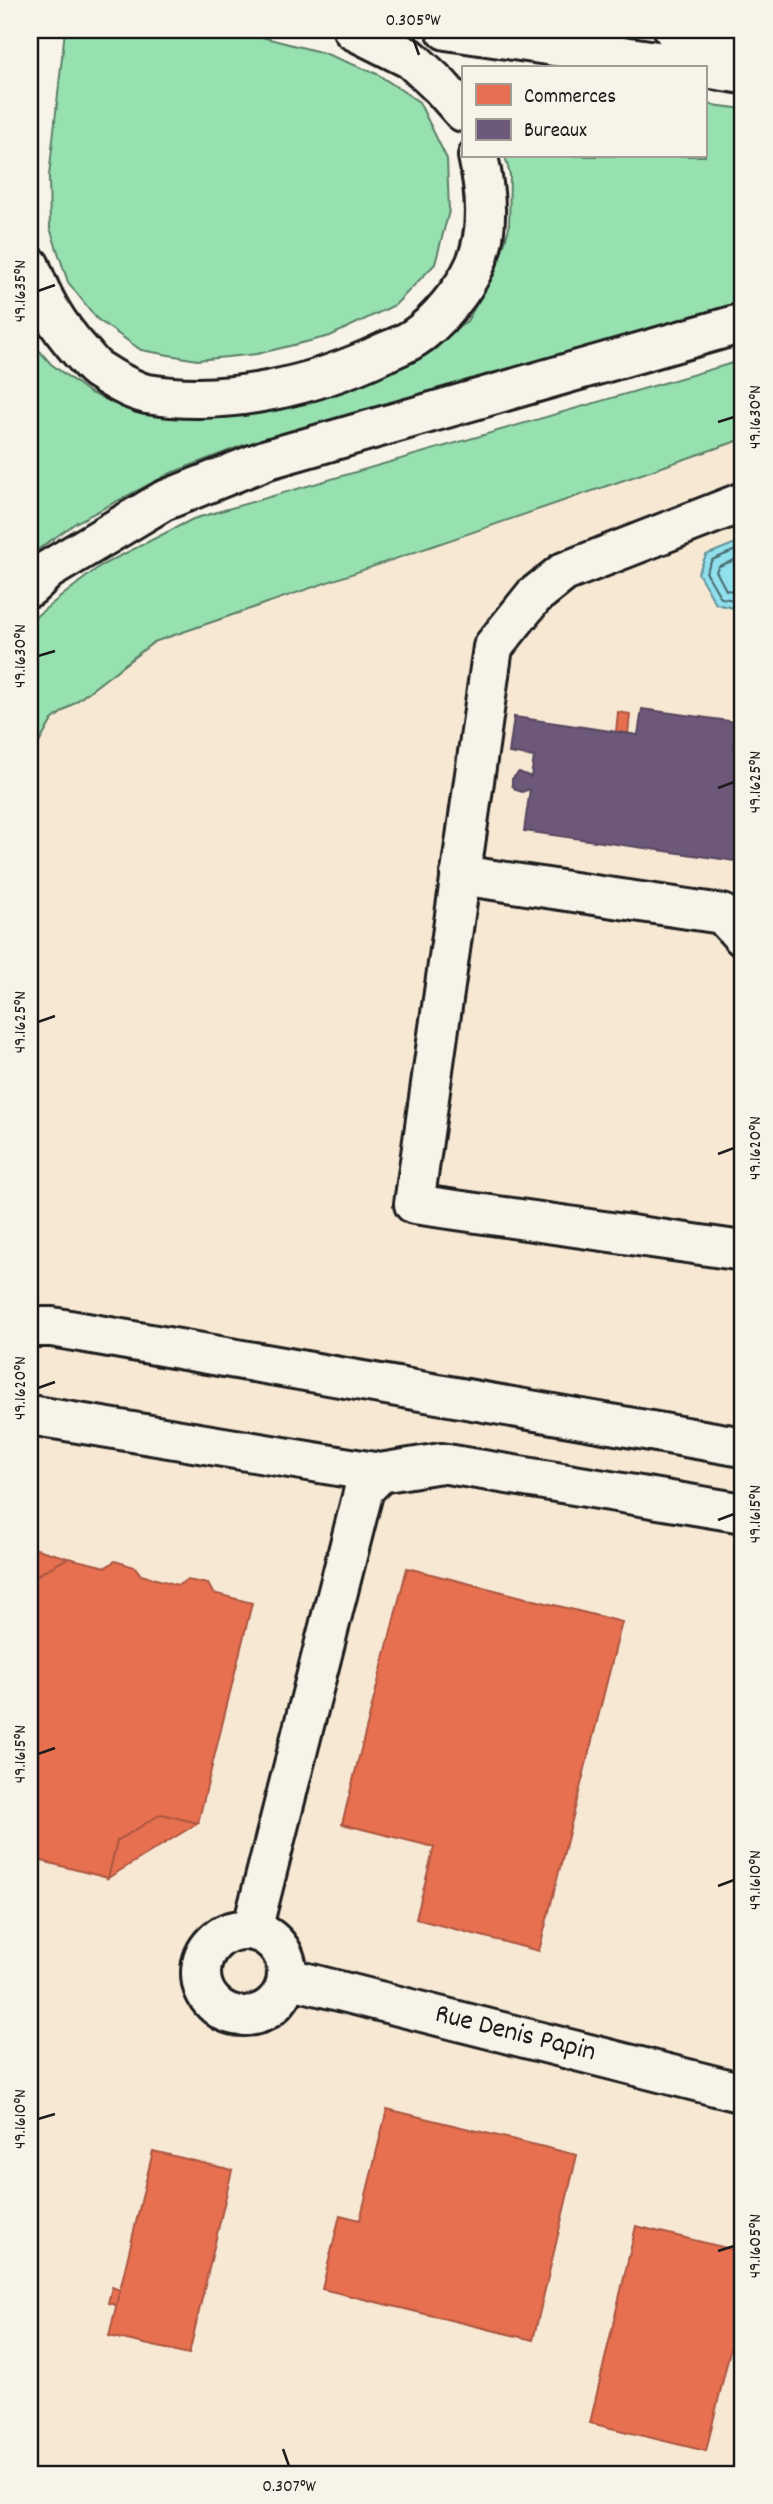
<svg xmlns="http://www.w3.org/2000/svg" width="773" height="2504" font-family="Dekko,sans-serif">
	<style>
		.built { fill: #f7e8d4 }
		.green { fill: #97e1b0; stroke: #5a7e66; stroke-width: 2 }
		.water { fill: #90e0ed; stroke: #629299; stroke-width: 2 }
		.shops { fill: #e76f51; stroke: #aa5641; stroke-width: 2 }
		.offices { fill: #6d597a; stroke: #55475e; stroke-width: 2 }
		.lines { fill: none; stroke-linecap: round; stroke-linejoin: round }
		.shore { stroke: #4a6a70; stroke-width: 2 }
		.minor-casing { stroke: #1c1c1c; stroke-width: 44 }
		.major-casing { stroke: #1c1c1c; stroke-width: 44 }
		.highway-casing { stroke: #1c1c1c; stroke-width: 44 }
		.minor { stroke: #f7f3e8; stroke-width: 38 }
		.major { stroke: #f7f3e8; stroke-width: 38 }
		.highway { stroke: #f7f3e8; stroke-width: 38 }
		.ticks { fill: none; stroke: #1c1c1c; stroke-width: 2.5 }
		.labels { text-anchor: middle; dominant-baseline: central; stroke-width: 7; stroke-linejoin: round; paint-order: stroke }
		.street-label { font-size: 28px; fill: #1c1c1c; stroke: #f7f3e8 }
		.neatline { fill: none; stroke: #1c1c1c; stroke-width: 2.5 }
		.ticks-label { font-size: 18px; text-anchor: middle; fill: #1c1c1c }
	</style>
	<rect width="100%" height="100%" fill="#f7f3e8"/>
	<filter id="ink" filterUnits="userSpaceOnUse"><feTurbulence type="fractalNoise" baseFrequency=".0143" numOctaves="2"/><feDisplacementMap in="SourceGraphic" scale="14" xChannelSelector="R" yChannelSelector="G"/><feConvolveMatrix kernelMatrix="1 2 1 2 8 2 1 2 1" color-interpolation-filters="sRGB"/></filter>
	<g filter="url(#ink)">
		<!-- built -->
		<path class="built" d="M743,439V2474H30V759L52,720L154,642Z"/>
		<!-- green -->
		<path class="green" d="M65,30H234L324,53L377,74L419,102L447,159L449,211L435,264L395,305L330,336L257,354L197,360L141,350L97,319L68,282L50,228L49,176Z
			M705,104L743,109V301L241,446L171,473L77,522L30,555V340L51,364L90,393L138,411L307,397L376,378L430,350L467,321L495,273L509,228L510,175L505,156H705Z
			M743,360V439L154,642L52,720L30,759V621L100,566L193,519Z"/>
		<!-- water -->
		<path class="water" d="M743,540V607L738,609L716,604L698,573L706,555Z"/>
		<!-- shops -->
		<path class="shops" d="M618,712L630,714L628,734L616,732Z
			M33,1548L68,1558L30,1579V1550Z
			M68,1558L106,1567L115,1561L135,1567L141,1575L178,1585L187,1580L208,1584L213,1593L252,1603L198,1823L161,1814L117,1841L108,1878L30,1858V1579Z
			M407,1568L622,1622L539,1951L416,1919L434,1847L342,1824Z
			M161,1814L198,1823L108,1878L117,1841Z
			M387,2109L577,2155L533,2340L322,2289L340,2215L360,2220Z
			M153,2151L232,2170L189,2354L109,2336Z
			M636,2226L743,2252V2296L706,2451L590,2423Z
			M112,2287L120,2290L116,2305L108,2303Z"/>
		<!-- offices -->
		<path class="offices" d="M642,709L737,722L733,749L743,750V862L524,831L530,789L522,792L516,790L512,785V779L519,772L531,777L534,757L509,753L514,717L638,735Z"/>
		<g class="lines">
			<!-- shore -->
			<path class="shore" d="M743,547L712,560L706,572L721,598L743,601
				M743,557L719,566L716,571L726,590L743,592"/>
			<defs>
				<path id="minor" d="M743,502L564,572L534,596L493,647L414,1204L743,1251
					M460,875L722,914L743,937
					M30,1415L380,1473
					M201 1973a43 43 0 1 1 86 0a43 43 0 1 1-86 0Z
					M252,1930L364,1489L380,1473L441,1463L743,1513
					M288,1978L743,2093"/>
				<path id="major" d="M446,30L704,68
					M674,30L743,40
					M705,68L743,74"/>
				<path id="highway" d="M353,30L411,59L440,86L463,112
					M30,266C43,301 56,324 81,352C87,358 92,367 100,371C112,379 133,391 147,394C227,407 314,386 385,352C395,348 405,344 414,338C436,324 464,290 475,265C490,231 486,192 478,156
					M30,587L48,570L163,501L268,459L743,323
					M30,1327H52L743,1447"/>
			</defs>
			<!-- minor casing -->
			<use href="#minor" class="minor-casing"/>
			<!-- major casing -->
			<use href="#major" class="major-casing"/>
			<!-- highway casing -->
			<use href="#highway" class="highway-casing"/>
			<!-- minor -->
			<use href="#minor" class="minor"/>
			<!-- major -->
			<use href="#major" class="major"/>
			<!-- highway -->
			<use href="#highway" class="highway"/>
		</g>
	</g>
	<!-- ticks -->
	<path class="ticks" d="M413,38L419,55M38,291L55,285M718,422L734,417M38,656L55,651M718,788L734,782M38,1022L55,1016M718,1154L734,1148M38,1388L55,1382M718,1520L734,1514M38,1754L55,1748M718,1886L734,1880M38,2119L55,2114M718,2251L734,2246M283,2449L289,2466"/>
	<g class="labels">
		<!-- street labels -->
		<g class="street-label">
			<text transform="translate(515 2035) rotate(14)">Rue Denis Papin</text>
		</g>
	</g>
	<!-- margin -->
	<rect width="773" height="2504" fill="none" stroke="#f7f3e8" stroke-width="77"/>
	<!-- legend -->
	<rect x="462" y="66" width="245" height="91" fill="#f7f3e8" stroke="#9f9d96" stroke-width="2"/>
	<rect x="476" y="84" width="35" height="21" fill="#e76f51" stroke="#9f9d96" stroke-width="2"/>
	<text x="524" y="102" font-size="21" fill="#1c1c1c">Commerces</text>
	<rect x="476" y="119" width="35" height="21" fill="#6d597a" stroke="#9f9d96" stroke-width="2"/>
	<text x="524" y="136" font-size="21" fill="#1c1c1c">Bureaux</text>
	<rect x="38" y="38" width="696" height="2428" class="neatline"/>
	<g class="ticks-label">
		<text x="413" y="25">0.305°W</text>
		<text transform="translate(19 291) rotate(-90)" y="6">49.1635°N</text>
		<text transform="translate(754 417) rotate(-90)" y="6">49.1630°N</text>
		<text transform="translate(19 656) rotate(-90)" y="6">49.1630°N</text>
		<text transform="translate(754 782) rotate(-90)" y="6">49.1625°N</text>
		<text transform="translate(19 1022) rotate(-90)" y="6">49.1625°N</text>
		<text transform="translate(754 1148) rotate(-90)" y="6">49.1620°N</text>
		<text transform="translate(19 1388) rotate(-90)" y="6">49.1620°N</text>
		<text transform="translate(754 1514) rotate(-90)" y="6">49.1615°N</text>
		<text transform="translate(19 1754) rotate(-90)" y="6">49.1615°N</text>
		<text transform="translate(754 1880) rotate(-90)" y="6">49.1610°N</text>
		<text transform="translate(19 2119) rotate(-90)" y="6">49.1610°N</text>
		<text transform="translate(754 2246) rotate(-90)" y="6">49.1605°N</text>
		<text x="289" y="2491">0.307°W</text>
	</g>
</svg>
